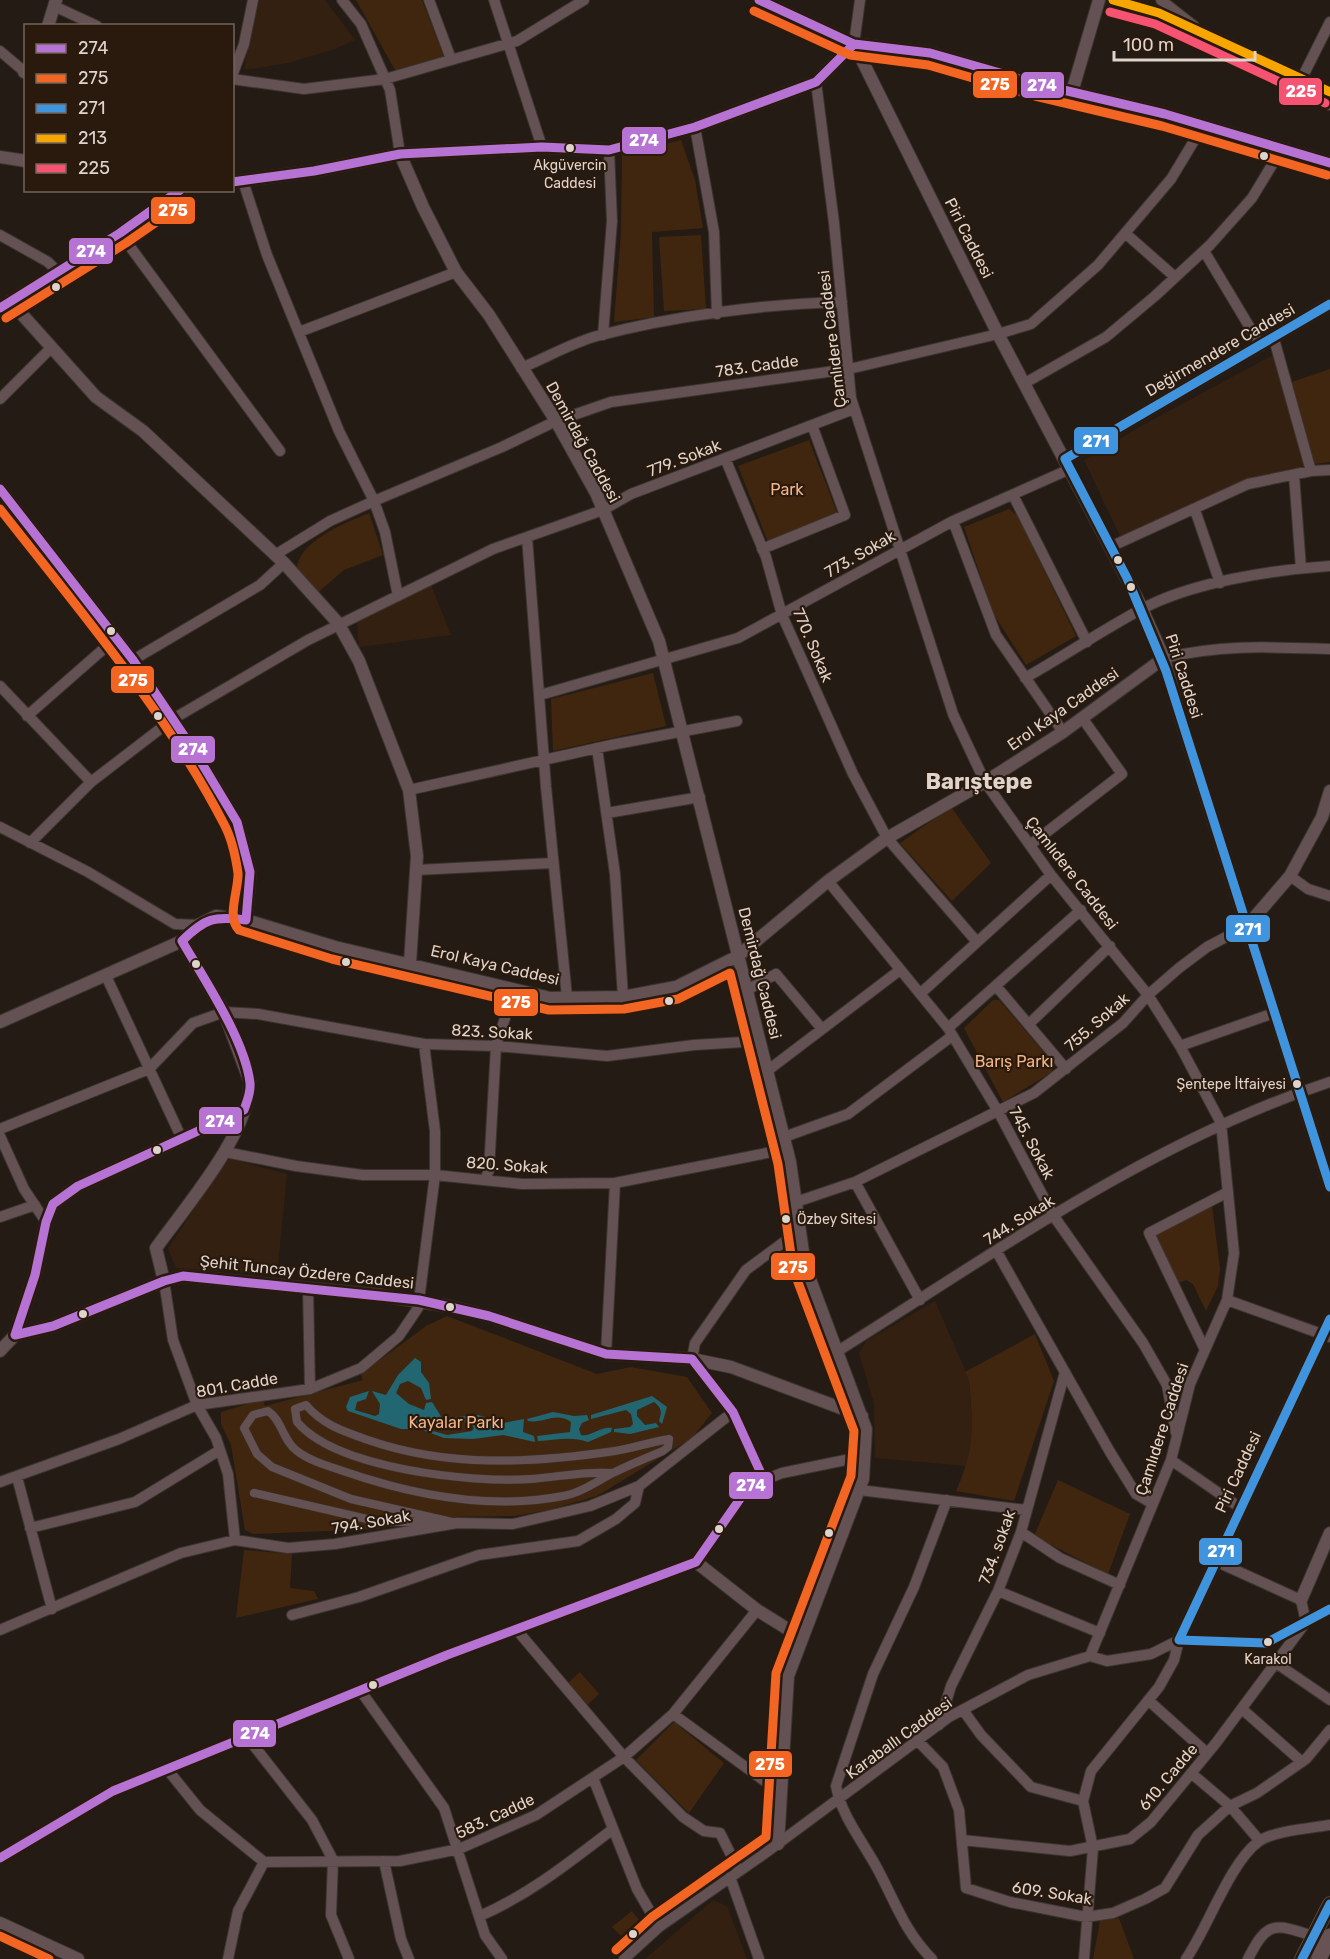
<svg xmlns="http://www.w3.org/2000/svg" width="1330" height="1959" font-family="Rubik,sans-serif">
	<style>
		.built { fill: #342011 }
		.green { fill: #41260f }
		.water { fill: #226671 }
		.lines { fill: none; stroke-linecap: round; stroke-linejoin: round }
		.pedestrian-casing { stroke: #3c352f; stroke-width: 9 }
		.minor-casing { stroke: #3c352f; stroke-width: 12 }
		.tertiary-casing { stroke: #3c352f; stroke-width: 14 }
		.secondary-casing { stroke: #3c352f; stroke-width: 16 }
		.pedestrian { stroke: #645153; stroke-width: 8 }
		.minor { stroke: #645153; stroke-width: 10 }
		.tertiary { stroke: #645153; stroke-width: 12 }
		.secondary { stroke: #675254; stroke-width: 15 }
		.bus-1-casing { stroke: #2a1a0e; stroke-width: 14 }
		.bus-2-casing { stroke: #2a1a0e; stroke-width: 14 }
		.bus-3-casing { stroke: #2a1a0e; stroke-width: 14 }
		.bus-4-casing { stroke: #2a1a0e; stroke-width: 14 }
		.bus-5-casing { stroke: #2a1a0e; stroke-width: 14 }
		.bus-1 { stroke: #b673d3; stroke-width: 9 }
		.bus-2 { stroke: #f26522; stroke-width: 9 }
		.bus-3 { stroke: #4094de; stroke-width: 9 }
		.bus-4 { stroke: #f7a600; stroke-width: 9 }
		.bus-5 { stroke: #f65372; stroke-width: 9 }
		.bus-dot { fill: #dfd4cc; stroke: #2a1a0e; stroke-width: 2 }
		.labels { text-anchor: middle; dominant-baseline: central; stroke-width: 4.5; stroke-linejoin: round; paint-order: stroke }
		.bus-label { font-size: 14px; fill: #dfd4cc; stroke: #2a1a0e }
		.street-label { font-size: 16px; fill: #dfd4cc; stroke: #2a1a0e }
		.park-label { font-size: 16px; fill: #f2b688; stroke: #2a1a0e }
		.district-label { font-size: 22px; font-weight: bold; fill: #dfd4cc; stroke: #2a1a0e }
		.line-badge { stroke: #2a1a0e; stroke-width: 2 }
		.badge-label { font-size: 16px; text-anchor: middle; font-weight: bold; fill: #fff }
	</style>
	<rect width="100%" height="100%" fill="#241b14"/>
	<!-- built -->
	<path class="built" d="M257,0H325L355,40L335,49L288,63L244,70Z
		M1273,355L1305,466L1248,479L1120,536L1084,460L1143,425Z
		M431,585L451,635L359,647L357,621Z
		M227,1158L287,1174L277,1275L176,1268L168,1249Z
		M935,1301L969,1379L973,1436L966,1466L875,1458L874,1403L859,1353L866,1341Z
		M713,1900L727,1906L747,1959H645Z"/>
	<!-- green -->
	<path class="green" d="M356,0H422L444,57L395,70Z
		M681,140L695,180L703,228L652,232L654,317L614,322L621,233L622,155Z
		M701,235L706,309L664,311L659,237Z
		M1330,369V462L1315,464L1292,382Z
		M809,440L840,520L770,547L738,466Z
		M1009,509L1017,515L1076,636L1026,665L993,613L964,527Z
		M369,513L383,555L344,570L316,594L296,572C298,540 344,524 369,513Z
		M653,673L666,726L553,751L551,699Z
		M951,807L991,863L952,901L900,843Z
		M993,1000H999L1054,1064L1052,1072L1003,1102L964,1028Z
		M1212,1205L1220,1269L1218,1286L1206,1311L1193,1284L1186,1280L1172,1286L1149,1237Z
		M447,1316L597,1374L631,1367L687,1377L712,1413L692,1438L597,1496L552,1509L515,1516L440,1517L376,1529L253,1534L245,1530L231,1445L221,1424V1412L263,1399L265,1406L363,1380L361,1374L426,1326Z
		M1035,1334L1054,1381L1014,1501L956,1491C976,1445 973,1428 969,1380L965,1372Z
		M1058,1480L1130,1514L1108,1574L1034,1536Z
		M244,1550L292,1554L290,1588L314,1591L318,1599L236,1618Z
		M580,1672L599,1694L587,1705L568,1683Z
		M674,1722L724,1763L689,1813L636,1760Z
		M632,1911L643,1925L633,1934L621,1936L612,1927Z
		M1119,1918L1134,1959H1093L1100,1921Z"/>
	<!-- water -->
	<path class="water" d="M415,1358L421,1362V1372L429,1383L431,1399L426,1400L421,1388L408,1381L400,1384L396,1393L409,1404L424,1410L426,1403L432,1402L442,1418L441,1422L432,1421L429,1425L433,1431L447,1435L472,1431L474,1428L469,1421L447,1426L444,1423L445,1418L478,1415L503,1423L524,1419L523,1432L534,1436L535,1442L503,1435L473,1439L444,1438L420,1429H401L348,1411L346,1407L350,1397L369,1391L366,1399L357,1402L355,1410L375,1416L379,1414L380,1404L372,1391L386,1395L398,1375Z
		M652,1396L667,1407L662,1424L659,1421C662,1412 662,1408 654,1402L637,1410V1416L645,1425L656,1423L659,1427L630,1434L614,1432V1429L630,1427L633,1424L631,1414L626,1410L591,1419V1415Z
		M553,1412L574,1416L587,1415L589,1420L582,1423L579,1429L581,1435C592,1437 600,1426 612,1428L611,1432L588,1442C572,1436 555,1440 538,1441L537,1436L570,1432L571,1422C556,1411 544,1424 528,1421L527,1419Z"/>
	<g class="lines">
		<defs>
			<path id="pedestrian" d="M254,1493L380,1522H438
				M452,1522L351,1499L272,1467L257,1454L244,1428L253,1415L268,1411C282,1420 283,1441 297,1451C310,1461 328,1466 343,1471C412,1495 491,1510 563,1496C581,1493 597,1481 613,1473C629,1465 646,1458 663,1451L668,1447L669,1439C651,1442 633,1448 615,1451C533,1463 448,1468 368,1440C343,1431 323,1425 306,1405L295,1409L297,1422C337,1469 471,1483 531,1479C558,1477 584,1471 612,1473"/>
			<path id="minor" d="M342,0L361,24L390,90L400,154
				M429,0L451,59
				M494,0L542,147
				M1161,0L1194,26
				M54,6L97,26
				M854,44L860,0
				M0,51L26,73
				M232,76L244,44L253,0
				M1302,78L1330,22
				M232,79L304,89L385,79L517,41L584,0
				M816,82L834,223L851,398L953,714L985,782L1051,875L1148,995L1180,1046L1221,1123L1234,1253L1227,1300L1190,1384L1171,1460L1090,1656
				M695,127L714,232L717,314
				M243,181L267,255L339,431L374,501L385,532L398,596
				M120,233L280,451
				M1125,233L1175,277
				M0,235L48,262L58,272
				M1204,251L1261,346
				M299,332L456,272
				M603,335L612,221L609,150
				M1274,339L1311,471
				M521,368C546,358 571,343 597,336C672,316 764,304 842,302
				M1025,383L1106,337L1155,296L1210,245L1252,198L1281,150
				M0,399L51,348
				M725,458L766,557L782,615L853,774L887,838L977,942
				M1294,475L1301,568
				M1013,495L1087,642
				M1195,510L1220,583
				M953,521L996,635L1063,732
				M527,537L546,787L567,997
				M1110,547L1248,484L1311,471L1330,470
				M762,549L845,515L812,425
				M275,555L330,521L374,501L502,447L556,421L611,402L849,369L998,334L1031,324L1098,265L1171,179L1203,126
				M1164,658C1222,644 1271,647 1330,649
				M133,660L260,585L284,563
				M1025,678C1064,656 1101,631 1140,610C1191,582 1272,570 1330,566
				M0,686L91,782
				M540,695L738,638L953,521L1070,469
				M27,716L116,638
				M597,748L615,874L623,997
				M409,790L611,745L737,721
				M607,813L700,797
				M0,827L88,872L175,924L198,925
				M30,843L91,782L173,719L308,640L493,549L603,510L631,494L854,409
				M1030,845L1122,774L1083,719
				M416,870L553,863
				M1290,876L1308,889L1330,896
				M828,881L948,1028L999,1113L1053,1215L1143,1343L1167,1385L1176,1433
				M106,976L182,1139
				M996,986L1066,1069
				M747,990L776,974L822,1029
				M921,993L1051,875
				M1029,1024L1110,946
				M948,1028L1081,910
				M1180,1046L1274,1013
				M767,1071L900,970
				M0,1129L149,1069L193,1023L224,1012L258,1014L424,1044L496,1046L607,1056L694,1045L760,1041
				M0,1136L24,1189L46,1222
				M784,1137L848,1114L952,1036
				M225,1152L296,1166L363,1175H435L522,1184L615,1183L787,1149
				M485,1180L489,1170L496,1046L514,990
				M855,1182L920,1300
				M796,1202L855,1182L1034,1093L1123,1023L1148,995L1179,968L1207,947L1247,926
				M0,1217L35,1205
				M997,1252L1110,1452L1136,1494L1153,1504
				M164,1281L173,1340L197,1405L216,1438L228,1474L235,1540
				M308,1288L310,1389
				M1227,1300L1330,1337
				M1205,1350L1149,1233L1228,1192
				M838,1351C996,1252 1151,1141 1330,1082
				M606,1354L615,1183
				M1171,1460L1239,1507
				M17,1477L52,1609
				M764,1480L733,1412L692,1359L695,1343L746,1270L800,1230
				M0,1482L119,1439L197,1405L310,1389L361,1368L399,1336L418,1308L435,1175V1131L424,1044
				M859,1490L1027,1510
				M30,1528L135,1502L220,1450
				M1021,1532L1060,1558L1120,1585
				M998,1591L1100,1633
				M292,1615L359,1597L479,1555L578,1541L616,1519L635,1503L639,1486
				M516,1629L624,1757L683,1817L704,1831L720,1833L739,1871
				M0,1630L181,1553L235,1540L288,1548L335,1544L457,1523L513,1524L590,1506L639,1486L733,1412
				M1276,1663L1330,1700
				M360,1690L444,1808L485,1935L502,1959
				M1148,1700L1207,1753
				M1242,1709L1302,1762
				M963,1710L981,1735L1031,1787L1083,1801
				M673,1714L781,1793
				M939,1725L951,1686L998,1591L1021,1532L1065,1372
				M247,1737L312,1820L333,1860L331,1915L349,1959
				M918,1741L943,1767L959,1810L966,1888L1010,1902L1086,1917L1113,1913L1145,1899L1165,1888L1198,1835L1230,1806L1257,1793L1306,1759L1330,1730
				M167,1769L200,1810L264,1862L400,1861L459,1849L536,1815L624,1757L673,1714L757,1610
				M1191,1773L1230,1806L1259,1840
				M593,1778L637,1889L659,1927
				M962,1840L1070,1851L1130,1839L1151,1822L1216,1743L1306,1622L1301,1600L1215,1561
				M0,1858L113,1791L447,1655L696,1562L749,1486L782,1473L865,1456
				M384,1861L401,1939L409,1959
				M730,1877L759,1959
				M480,1916C530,1894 570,1862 613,1829
				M228,1959L238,1911L264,1862
				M624,1959L659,1927L764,1854L949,1717L1028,1675L1090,1656L1107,1661L1151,1654L1179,1640L1266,1643L1330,1609
				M932,1959C904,1931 895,1901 877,1868C863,1842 841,1815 836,1786L873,1674L914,1587L947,1500
				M1084,1959L1093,1848L1083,1801L1091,1771L1159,1687L1174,1660L1179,1640
				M1186,1959C1208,1927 1230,1863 1258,1842C1272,1831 1312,1828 1330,1825
				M1248,1959C1267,1921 1274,1923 1313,1936"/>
			<path id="tertiary" d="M759,0L854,44L930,53L1038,84L1165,114L1330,163
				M1113,0L1159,13L1330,92
				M48,26L56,0
				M24,72L26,70
				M1302,85L1330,104
				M1072,92L1099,0
				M400,154L423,207L456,272L489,315L556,421L596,493L659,641L790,1162L805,1266L866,1429L863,1479L788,1676L778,1844
				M0,157L26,161
				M232,182L314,171L400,154L542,147L609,150L695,127L816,82L854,44L998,334L1138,600L1164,658L1176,703L1330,1187
				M10,301L96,397L143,431L284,563L338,623L359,661L409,790L417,856L410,963
				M0,308L120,233L181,190
				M1065,459L1330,304
				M0,489L133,660L195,752L237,822L250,872L246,920
				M1247,926L1290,876L1322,817L1330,791
				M0,1022L182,941L198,925L216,916L246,920L335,947L550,998L623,997L676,987L738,956L828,881L887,838L985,782L1063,732L1164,658
				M164,1281L156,1248C186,1206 249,1134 250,1082L224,1012L182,941
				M15,1335L35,1275L46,1222L53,1204L78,1186L244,1110
				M0,1351L15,1335L53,1326L164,1281L183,1276L378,1295L447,1306L489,1316L606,1354L692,1359L731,1367L862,1416
				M696,1562L757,1610L802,1638
				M1301,1600L1330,1533
				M1179,1640L1330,1319
				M0,1923L78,1959"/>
			<path id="secondary" d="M1302,1959L1330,1904
				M1319,1959L1330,1936"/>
		</defs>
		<!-- pedestrian casing -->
		<use href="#pedestrian" class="pedestrian-casing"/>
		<!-- minor casing -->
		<use href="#minor" class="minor-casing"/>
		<!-- tertiary casing -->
		<use href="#tertiary" class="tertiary-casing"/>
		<!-- secondary casing -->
		<use href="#secondary" class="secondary-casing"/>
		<!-- pedestrian -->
		<use href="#pedestrian" class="pedestrian"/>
		<!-- minor -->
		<use href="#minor" class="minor"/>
		<!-- tertiary -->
		<use href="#tertiary" class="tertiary"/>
		<!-- secondary -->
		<use href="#secondary" class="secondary"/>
		<defs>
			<path id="bus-1" d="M759,0L854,44L930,53L1038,84L1165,114L1330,163
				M232,182L314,171L400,154L542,147L609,150L695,127L816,82L854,44
				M0,308L120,233L180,190
				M0,489L133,660L195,752L237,822L250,872L246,920C214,916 205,918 182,941C204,979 245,1040 250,1083C251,1093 247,1101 244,1110L78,1186L53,1204L46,1222L35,1275L15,1335
				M0,1858L113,1791L447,1655L696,1562L749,1486L764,1480L733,1412L692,1359L606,1354L489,1316L419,1300L183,1276L164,1281L53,1326L15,1335"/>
			<path id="bus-2" d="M754,11L850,55L928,65L1035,96L1162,126L1327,175
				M6,318L126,243L188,200
				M0,509C79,610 165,710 224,824C231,837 236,859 238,873C239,889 226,917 239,930L332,959L549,1010L624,1009L678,999L730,973L778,1164L793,1269L854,1431L851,1476L776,1673L766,1837L652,1917L616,1950
				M0,1936L49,1959"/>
			<path id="bus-3" d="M1330,304L1065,459L1127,578L1166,671L1330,1187
				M1330,1319L1179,1640L1266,1643L1330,1609
				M1302,1959L1330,1904"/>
			<path id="bus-4" d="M1113,0L1159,13L1330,92"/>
			<path id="bus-5" d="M1110,12L1155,24L1325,103"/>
		</defs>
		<!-- bus-1 casing -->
		<use href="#bus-1" class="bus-1-casing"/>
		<!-- bus-2 casing -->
		<use href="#bus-2" class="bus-2-casing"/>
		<!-- bus-3 casing -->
		<use href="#bus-3" class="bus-3-casing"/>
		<!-- bus-4 casing -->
		<use href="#bus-4" class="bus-4-casing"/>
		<!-- bus-5 casing -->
		<use href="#bus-5" class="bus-5-casing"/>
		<!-- bus-1 -->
		<use href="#bus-1" class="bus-1"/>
		<!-- bus-2 -->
		<use href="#bus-2" class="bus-2"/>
		<!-- bus-3 -->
		<use href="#bus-3" class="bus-3"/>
		<!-- bus-4 -->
		<use href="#bus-4" class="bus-4"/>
		<!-- bus-5 -->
		<use href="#bus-5" class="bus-5"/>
	</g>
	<!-- markers -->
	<g class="bus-dot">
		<circle cx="570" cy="148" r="5"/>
		<circle cx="1264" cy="156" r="5"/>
		<circle cx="56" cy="287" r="5"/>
		<circle cx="1118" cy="560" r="5"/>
		<circle cx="1131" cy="587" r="5"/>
		<circle cx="111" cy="631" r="5"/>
		<circle cx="158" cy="716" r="5"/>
		<circle cx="346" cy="962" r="5"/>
		<circle cx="196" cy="964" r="5"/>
		<circle cx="669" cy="1001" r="5"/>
		<circle cx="1297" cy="1084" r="5"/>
		<circle cx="157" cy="1150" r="5"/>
		<circle cx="786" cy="1219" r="5"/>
		<circle cx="450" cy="1307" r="5"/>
		<circle cx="83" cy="1314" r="5"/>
		<circle cx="719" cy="1529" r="5"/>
		<circle cx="829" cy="1533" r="5"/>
		<circle cx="1268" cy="1642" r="5"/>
		<circle cx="373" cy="1685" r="5"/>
		<circle cx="633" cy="1934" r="5"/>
	</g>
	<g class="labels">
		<!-- bus labels -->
		<g class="bus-label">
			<text x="570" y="165">Akgüvercin<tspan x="570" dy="18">Caddesi</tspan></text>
			<text x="1286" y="1084" text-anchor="end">Şentepe İtfaiyesi</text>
			<text x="797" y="1219" text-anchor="start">Özbey Sitesi</text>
			<text x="1268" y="1659">Karakol</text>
		</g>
		<!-- street labels -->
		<g class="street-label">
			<text transform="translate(969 238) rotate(63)">Piri Caddesi</text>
			<text transform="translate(832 339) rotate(-97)">Çamlıdere Caddesi</text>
			<text transform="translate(1220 350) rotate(-30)">Değirmendere Caddesi</text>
			<text transform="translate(757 366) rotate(-8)">783. Cadde</text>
			<text transform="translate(583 442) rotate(61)">Demirdağ Caddesi</text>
			<text transform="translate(684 458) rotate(-21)">779. Sokak</text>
			<text transform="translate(860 554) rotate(-30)">773. Sokak</text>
			<text transform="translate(813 645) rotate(67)">770. Sokak</text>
			<text transform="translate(1184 676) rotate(72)">Piri Caddesi</text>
			<text transform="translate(1063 709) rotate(-35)">Erol Kaya Caddesi</text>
			<text transform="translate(1072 873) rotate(52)">Çamlıdere Caddesi</text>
			<text transform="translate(495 965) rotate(13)">Erol Kaya Caddesi</text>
			<text transform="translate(760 973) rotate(76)">Demirdağ Caddesi</text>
			<text transform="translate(1097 1022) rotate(-41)">755. Sokak</text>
			<text transform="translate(492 1032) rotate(3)">823. Sokak</text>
			<text transform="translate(1032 1143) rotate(62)">745. Sokak</text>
			<text transform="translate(507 1165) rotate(4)">820. Sokak</text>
			<text transform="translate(1019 1220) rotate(-32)">744. Sokak</text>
			<text transform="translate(307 1272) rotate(6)">Şehit Tuncay Özdere Caddesi</text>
			<text transform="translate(237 1385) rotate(-10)">801. Cadde</text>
			<text transform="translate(1162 1429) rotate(-72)">Çamlıdere Caddesi</text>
			<text transform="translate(1238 1472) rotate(-65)">Piri Caddesi</text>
			<text transform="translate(371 1522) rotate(-10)">794. Sokak</text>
			<text transform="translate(997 1547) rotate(-70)">734. sokak</text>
			<text transform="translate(899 1738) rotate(-36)">Karaballı Caddesi</text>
			<text transform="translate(1168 1777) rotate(-50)">610. Cadde</text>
			<text transform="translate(495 1816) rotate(-25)">583. Cadde</text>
			<text transform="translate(1052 1893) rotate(9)">609. Sokak</text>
		</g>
		<!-- park labels -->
		<g class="park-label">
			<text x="787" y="489">Park</text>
			<text x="1014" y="1061">Barış Parkı</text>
			<text x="456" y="1422">Kayalar Parkı</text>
		</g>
		<!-- district labels -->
		<g class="district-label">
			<text x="979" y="781">Barıştepe</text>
		</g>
	</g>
	<g class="line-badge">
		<rect x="972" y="70" width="46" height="29" rx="6" fill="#f26522"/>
		<rect x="1020" y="71" width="45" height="28" rx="6" fill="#b673d3"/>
		<rect x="1278" y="77" width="45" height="29" rx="6" fill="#f65372"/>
		<rect x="621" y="126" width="46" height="29" rx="6" fill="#b673d3"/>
		<rect x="150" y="196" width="46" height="29" rx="6" fill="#f26522"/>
		<rect x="68" y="237" width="46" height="28" rx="6" fill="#b673d3"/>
		<rect x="1073" y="426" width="46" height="29" rx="6" fill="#4094de"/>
		<rect x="110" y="665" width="45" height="29" rx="6" fill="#f26522"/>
		<rect x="170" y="735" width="46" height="29" rx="6" fill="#b673d3"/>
		<rect x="1225" y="914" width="46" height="29" rx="6" fill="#4094de"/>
		<rect x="493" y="988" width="46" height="29" rx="6" fill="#f26522"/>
		<rect x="198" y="1106" width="45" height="29" rx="6" fill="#b673d3"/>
		<rect x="770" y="1252" width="46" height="29" rx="6" fill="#f26522"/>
		<rect x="728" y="1471" width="46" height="29" rx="6" fill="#b673d3"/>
		<rect x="1198" y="1537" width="45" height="29" rx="6" fill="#4094de"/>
		<rect x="232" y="1719" width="45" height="29" rx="6" fill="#b673d3"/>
		<rect x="748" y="1750" width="45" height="28" rx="6" fill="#f26522"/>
	</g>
	<g class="badge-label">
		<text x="995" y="90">275</text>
		<text x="1042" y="91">274</text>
		<text x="1301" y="97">225</text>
		<text x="644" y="146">274</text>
		<text x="173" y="216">275</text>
		<text x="91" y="257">274</text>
		<text x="1096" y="447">271</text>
		<text x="133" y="686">275</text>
		<text x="193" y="755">274</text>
		<text x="1248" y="935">271</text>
		<text x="516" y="1008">275</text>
		<text x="220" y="1127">274</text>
		<text x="793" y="1273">275</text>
		<text x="751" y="1491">274</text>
		<text x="1221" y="1557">271</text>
		<text x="255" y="1739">274</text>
		<text x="770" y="1770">275</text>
	</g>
	<!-- legend -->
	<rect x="24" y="24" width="210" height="168" fill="#2a1a0e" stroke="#72645a" stroke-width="1.5"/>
	<rect x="36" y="44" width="30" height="9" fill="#b673d3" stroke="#72645a" stroke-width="1.5"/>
	<text x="78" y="54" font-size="18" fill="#dfd4cc">274</text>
	<rect x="36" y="74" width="30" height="9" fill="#f26522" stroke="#72645a" stroke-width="1.5"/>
	<text x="78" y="84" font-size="18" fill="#dfd4cc">275</text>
	<rect x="36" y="104" width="30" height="9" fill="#4094de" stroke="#72645a" stroke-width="1.5"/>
	<text x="78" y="114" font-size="18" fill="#dfd4cc">271</text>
	<rect x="36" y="134" width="30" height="9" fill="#f7a600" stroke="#72645a" stroke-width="1.5"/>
	<text x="78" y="144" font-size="18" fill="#dfd4cc">213</text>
	<rect x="36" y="164" width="30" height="9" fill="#f65372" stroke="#72645a" stroke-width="1.5"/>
	<text x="78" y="174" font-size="18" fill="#dfd4cc">225</text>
	<!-- scale -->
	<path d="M1114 51v9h141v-9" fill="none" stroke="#dfd4cc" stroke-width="3"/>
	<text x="1123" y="51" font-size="18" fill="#dfd4cc" stroke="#2a1a0e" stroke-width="4.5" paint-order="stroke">100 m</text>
</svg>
